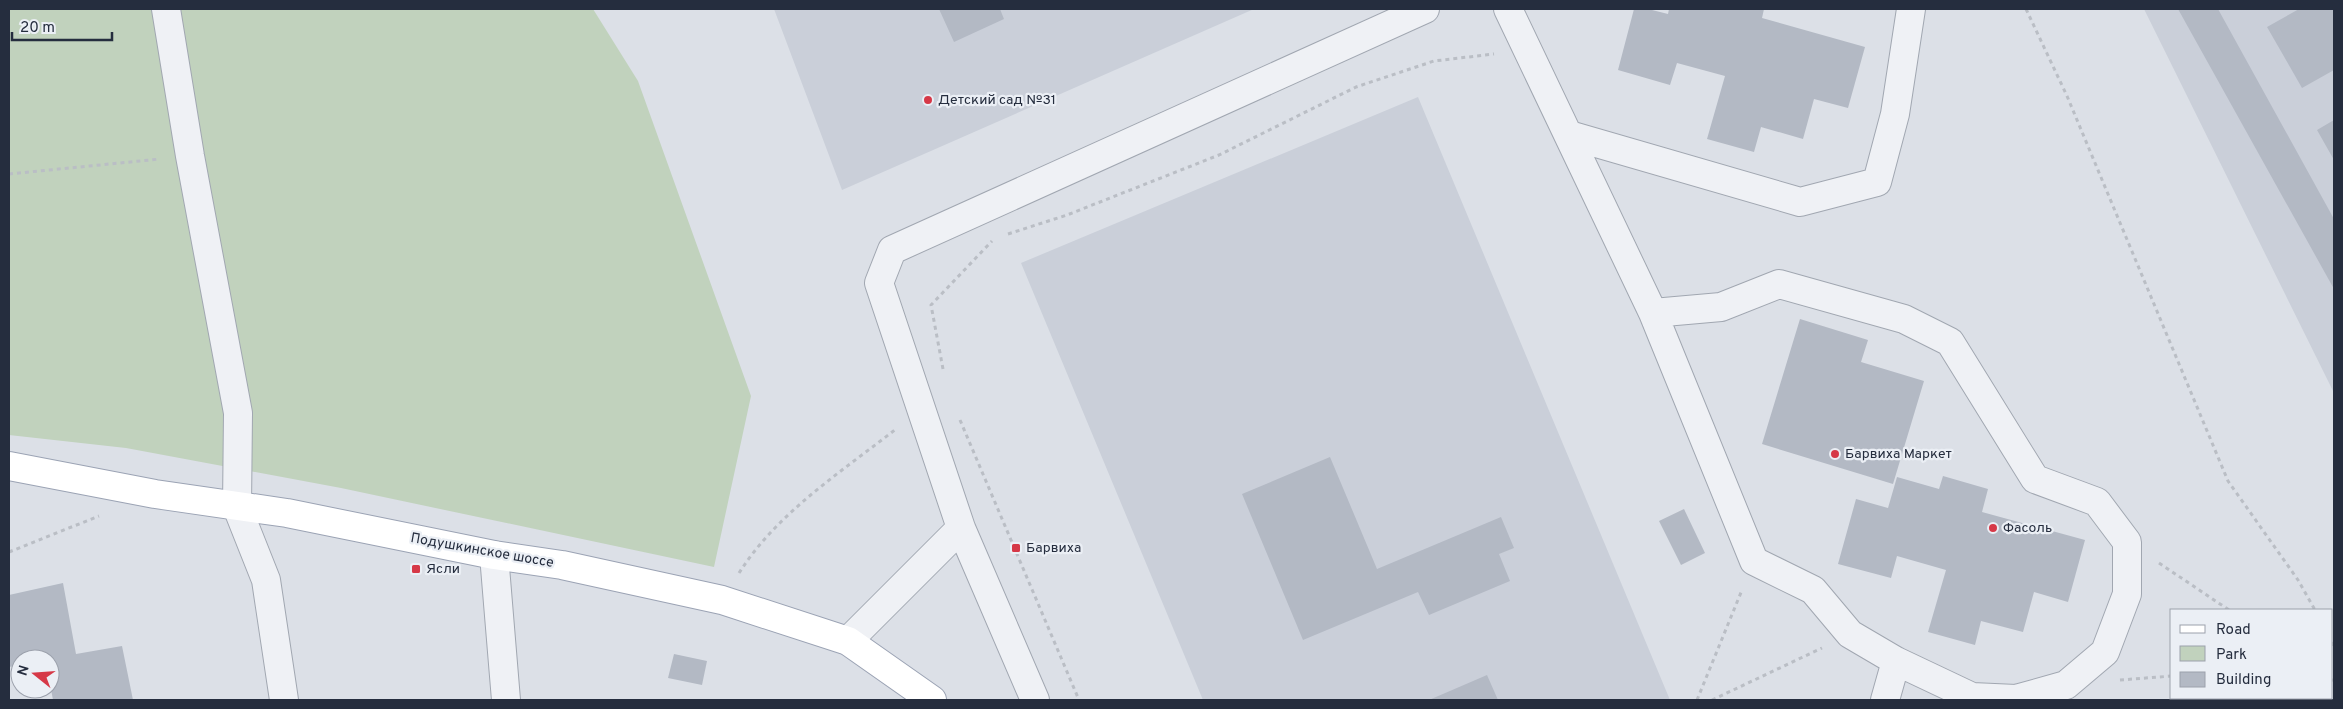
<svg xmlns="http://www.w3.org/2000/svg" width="2343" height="709" font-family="Overpass,sans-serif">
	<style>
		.built { fill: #cacfd9 }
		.green { fill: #c1d2bd }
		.building { fill: #b3b9c4 }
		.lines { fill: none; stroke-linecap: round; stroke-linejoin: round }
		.minor-casing { stroke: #a1a7b1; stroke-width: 30 }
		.major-casing { stroke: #9ba3b4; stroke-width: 30 }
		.path { stroke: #babec5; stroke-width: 3; stroke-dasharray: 4 4; stroke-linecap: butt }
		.minor { stroke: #eff1f5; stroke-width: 28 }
		.major { stroke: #fff; stroke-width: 28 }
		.poi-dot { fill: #d63847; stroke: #ebeff5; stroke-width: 2 }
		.labels { text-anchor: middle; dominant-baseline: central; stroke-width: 4.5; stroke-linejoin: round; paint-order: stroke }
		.poi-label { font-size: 14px; fill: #252d3e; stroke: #ebeff5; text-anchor: start }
		.street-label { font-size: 14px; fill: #252d3e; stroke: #ebeff5 }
	</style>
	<rect width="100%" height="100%" fill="#dce0e7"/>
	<!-- built -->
	<path class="built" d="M774,9H1254L842,190Z
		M2144,9H2334V393Z
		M1418,97L1670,700H1203L1021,263Z"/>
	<!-- green -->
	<path class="green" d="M9,9H593L638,81L751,396L714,567L341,488L126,448L9,435Z"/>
	<!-- building -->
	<path class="building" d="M939,9H1000L1004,19L954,42Z
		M1634,9H1648L1668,14L1669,9H1764L1762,18L1865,47L1848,108L1814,99L1803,139L1761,127L1754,152L1707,139L1725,76L1677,63L1670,85L1618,70Z
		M2178,9H2218L2334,219V289Z
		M2299,9H2334V70L2302,88L2267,27Z
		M2334,120V160L2317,130Z
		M1800,319L1868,340L1861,362L1924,381L1893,484L1762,444Z
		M1330,457L1377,569L1501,517L1514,548L1499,554L1510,581L1429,615L1418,592L1303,640L1242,494Z
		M1943,476L1988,489L1982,512L2085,540L2068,602L2034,592L2023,632L1981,621L1975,645L1928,632L1946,570L1897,556L1891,578L1838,564L1856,499L1888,508L1897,477L1939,489Z
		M1684,509L1705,553L1681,565L1659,521Z
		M63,583L76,654L122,646L133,700H53L50,684V659H20V665L9,667V595Z
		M674,654L707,661L702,685L668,678Z
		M1487,675L1498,700H1429Z"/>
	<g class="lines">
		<defs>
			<path id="minor" d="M166,9L190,156L238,413L237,507L266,580L284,700
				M1508,9L1653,313L1754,561L1813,590L1850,634L1896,661L1972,697L2016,699L2066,685L2105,652L2127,594V542L2097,502L2035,479L1950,342L1904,319L1779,284L1721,307L1653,313
				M1569,135L1800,202L1877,182L1895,114L1911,9
				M494,555L506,700
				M848,641L961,528
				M1035,700L961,528L879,283L892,250L1425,9
				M1885,700L1896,661"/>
			<path id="major" d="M9,466L155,494L287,513L494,555L562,565L722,600L848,641L932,700"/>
		</defs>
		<!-- minor casing -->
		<use href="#minor" class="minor-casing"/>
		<!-- major casing -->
		<use href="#major" class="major-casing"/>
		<!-- path -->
		<path class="path" d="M2026,9L2067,96L2228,481L2298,580L2315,610
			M9,174L160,159
			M1008,234L1067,215L1219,155L1356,87L1434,61L1494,54
			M943,369L931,305L992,241
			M960,420L1079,700
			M9,552L99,516
			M2159,563L2229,610
			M739,573C777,513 841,472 896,429
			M2332,642L2334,647
			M2332,679L2334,681
			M2120,680L2172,676
			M1697,700L1742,590
			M1712,700L1822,648"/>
		<!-- minor -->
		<use href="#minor" class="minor"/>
		<!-- major -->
		<use href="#major" class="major"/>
	</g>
	<!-- markers -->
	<g class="poi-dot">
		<circle cx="928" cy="100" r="5"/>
		<circle cx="1835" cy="454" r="5"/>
		<circle cx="1993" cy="528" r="5"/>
		<rect x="1011" y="543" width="10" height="10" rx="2.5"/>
		<rect x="411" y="564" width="10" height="10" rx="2.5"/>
	</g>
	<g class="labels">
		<!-- poi labels -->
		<g class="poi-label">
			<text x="938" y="100">Детский сад №31</text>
			<text x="1845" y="454">Барвиха Маркет</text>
			<text x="2003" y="528">Фасоль</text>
			<text x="1026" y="548">Барвиха</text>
			<text x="426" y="569">Ясли</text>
		</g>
		<!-- street labels -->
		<g class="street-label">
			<text transform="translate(482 551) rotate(10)">Подушкинское шоссе</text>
		</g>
	</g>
	<!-- border -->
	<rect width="2343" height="709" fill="none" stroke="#252d3e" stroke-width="20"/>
	<!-- legend -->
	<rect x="2170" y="609" width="162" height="90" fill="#ebeff5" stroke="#9ca1ac"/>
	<rect x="2180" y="625" width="25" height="8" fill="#ffffff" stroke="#9ca1ac"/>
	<text x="2216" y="634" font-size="15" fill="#252d3e">Road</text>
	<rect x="2180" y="646" width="25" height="15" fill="#c1d2bd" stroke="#9ca1ac"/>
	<text x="2216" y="659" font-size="15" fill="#252d3e">Park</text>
	<rect x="2180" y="672" width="25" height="15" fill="#b3b9c4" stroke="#9ca1ac"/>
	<text x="2216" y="684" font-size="15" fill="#252d3e">Building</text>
	<!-- north arrow -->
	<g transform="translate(35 674) rotate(287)"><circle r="24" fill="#ebeff5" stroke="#9ca1ac"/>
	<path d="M0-4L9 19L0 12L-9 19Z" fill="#d63847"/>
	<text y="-8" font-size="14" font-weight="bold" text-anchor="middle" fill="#252d3e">N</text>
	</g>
	<!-- scale -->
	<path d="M12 32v8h100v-8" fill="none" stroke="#252d3e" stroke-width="2.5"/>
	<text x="20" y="32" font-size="15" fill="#252d3e" stroke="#ebeff5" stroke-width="4" paint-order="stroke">20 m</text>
</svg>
